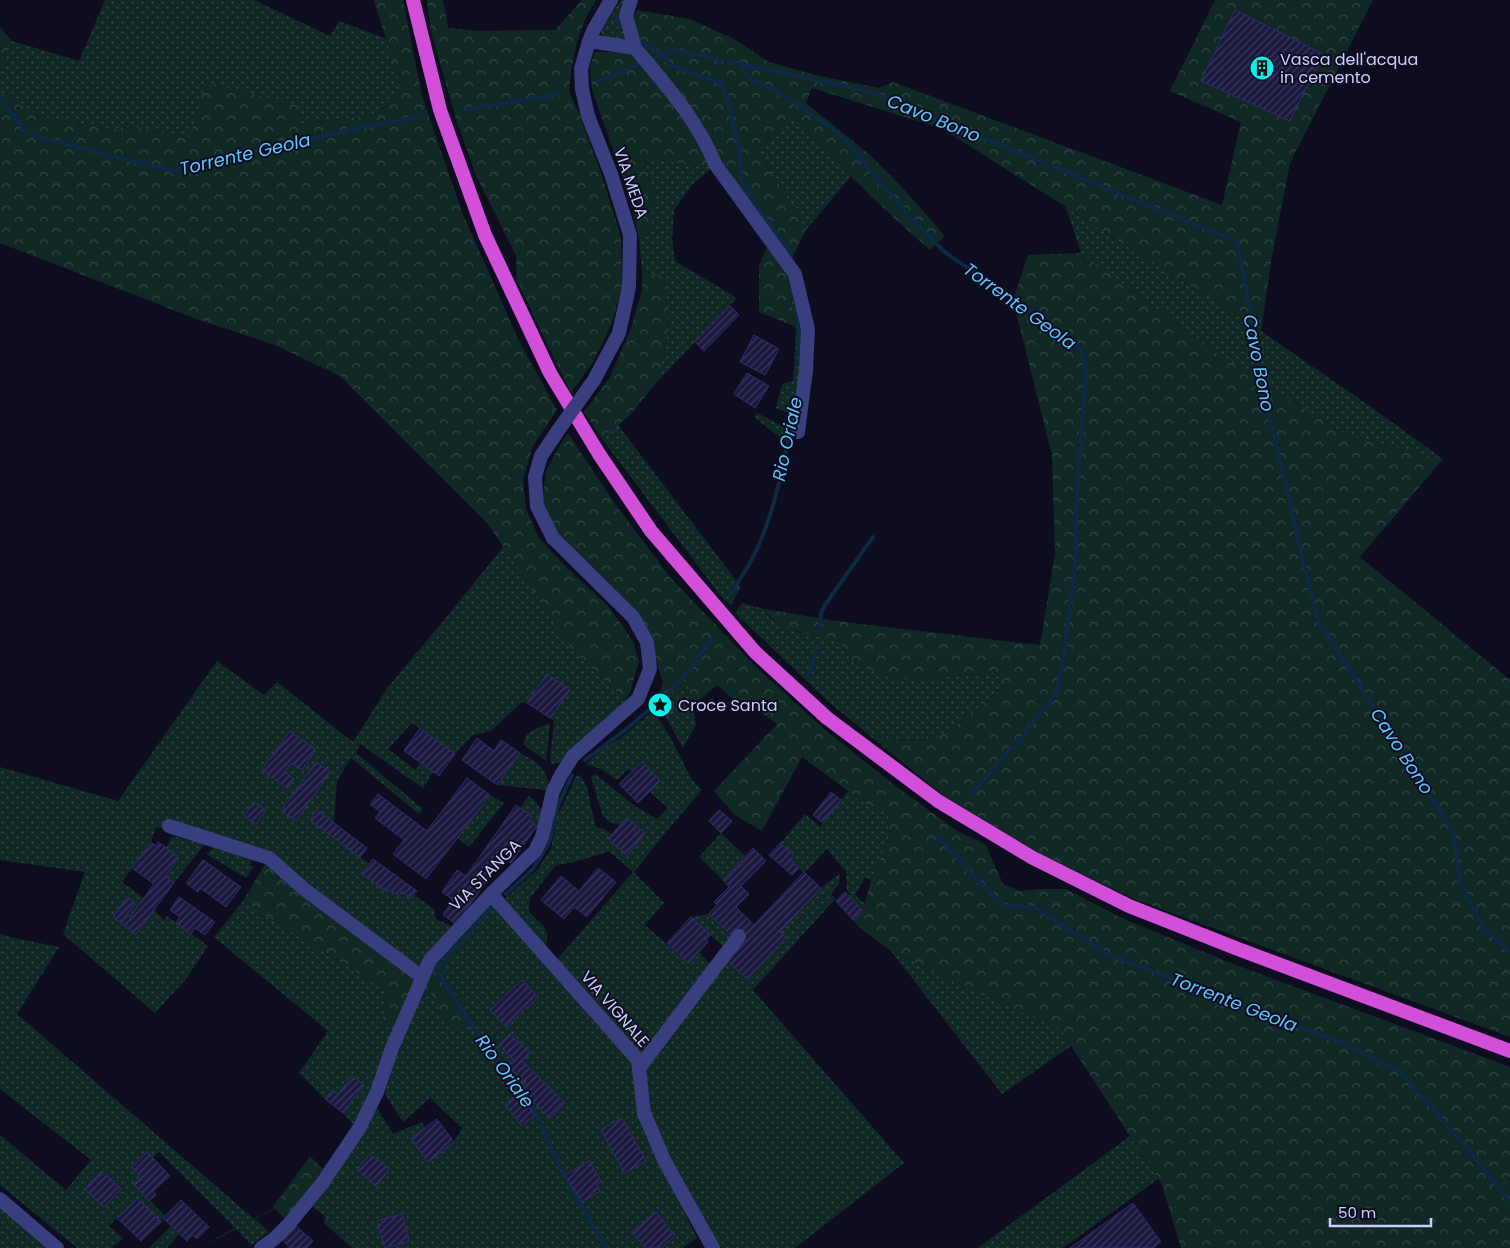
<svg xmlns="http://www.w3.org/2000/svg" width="1510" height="1248" font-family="Poppins,sans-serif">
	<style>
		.grass { fill: url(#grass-dots); fill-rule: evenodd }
		.forest { fill: url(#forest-crowns) }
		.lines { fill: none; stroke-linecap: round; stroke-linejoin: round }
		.stream { stroke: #0d2944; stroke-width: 4 }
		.building { fill: url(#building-hatch); stroke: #302b6c }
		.minor { stroke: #383e7e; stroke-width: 14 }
		.trunk { stroke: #d24fd9; stroke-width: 14 }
		.minor-bridge { stroke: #383e7e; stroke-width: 14 }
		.labels { text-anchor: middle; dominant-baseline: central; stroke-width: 4; stroke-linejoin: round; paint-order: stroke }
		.poi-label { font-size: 16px; fill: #cccdfe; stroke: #0e0d20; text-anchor: start }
		.street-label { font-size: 16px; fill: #cccdfe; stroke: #0e0d20 }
		.water-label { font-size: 18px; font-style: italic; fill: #5cc6fd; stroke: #0e0d20 }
	</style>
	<defs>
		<pattern id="grass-dots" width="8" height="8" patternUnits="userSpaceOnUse" patternTransform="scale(1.25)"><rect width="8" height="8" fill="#102925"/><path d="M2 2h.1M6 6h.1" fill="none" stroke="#324746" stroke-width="1.8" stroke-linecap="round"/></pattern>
		<pattern id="forest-crowns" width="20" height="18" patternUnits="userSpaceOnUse" patternTransform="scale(1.25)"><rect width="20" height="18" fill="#102925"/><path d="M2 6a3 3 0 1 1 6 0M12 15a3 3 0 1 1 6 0" fill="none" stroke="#324746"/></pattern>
		<pattern id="building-hatch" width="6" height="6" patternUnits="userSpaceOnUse" patternTransform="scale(1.25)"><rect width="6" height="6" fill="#1c1940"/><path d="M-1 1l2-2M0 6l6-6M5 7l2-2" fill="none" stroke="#3c395d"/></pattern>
	</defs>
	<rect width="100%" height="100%" fill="#0e0d20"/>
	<!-- grass -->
	<path class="grass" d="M105,0H254L330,36L339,21L387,39L402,91L375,115L298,124L190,138L134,127L110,129L41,117L0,93V72L12,41L79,61Z
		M621,0H626L631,41L603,38L601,31Z
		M790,117L851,176L806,230L758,149Z
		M645,159H656L688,165L713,167L692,185L674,210L672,240L675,261L737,298L658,381L669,328L664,276L642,271L639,239L649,235L654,198Z
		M1066,207L1261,331L1371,407L1443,459L1347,435L1224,358L1081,253Z
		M790,262L802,327L803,354L796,416L776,408L782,384L793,381L796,327L788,284Z
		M757,413L794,432L791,446L754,417Z
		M618,425L741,587L731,605L723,599L602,439Z
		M504,546L573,651L626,700L559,763L552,764L550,760L554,721L550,718L570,690L547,674L527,703L522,702L491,731L473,735L455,754L412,723L388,749L416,770L420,763L433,772L423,788L360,744L356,753L423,809L419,814L351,758L337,781L334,823L318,810L310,820L370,864L389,889L399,896L402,891L411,898L414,895L434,909L436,919L453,927L418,972L267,856L164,828L156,827L151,842L122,882L144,898L130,917L127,914L135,903L127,897L113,917L136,934L154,910L164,920L167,916L208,946L186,979L155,1013L63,934L85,872L0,860V767L118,801L217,661L264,695L277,682L353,742L388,687L440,625Z
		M742,603L764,609L770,618L797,632L839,641L854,663L934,678L996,672L1005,684L972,714L936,739L897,741L869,735L831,704L735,613Z
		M687,677L696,724L683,748L663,712Z
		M653,711L668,733L692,780L702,790L666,832L634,872L664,903L645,925L688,963L699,952L712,966L643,1056L554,963L633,872L609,851C591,857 575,863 556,865L530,898L529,912C544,926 551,928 545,950L501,902L538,869L551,849L557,814L561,809L576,776L580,775L587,787L595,825L597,828H602L612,834L608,839L627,854L645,833L626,818L620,825L609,822L603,816L591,777L595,774L635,806L657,819L668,808L650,792L660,781L642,762L632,772L629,769L617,780L601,769L586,764L600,750L619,739Z
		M550,723L546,761L524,745C522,731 540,728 550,723Z
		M520,753C536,761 546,767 549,785L546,790L497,785Z
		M848,791L863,802L888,814L889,838L871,880L865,877L855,895L865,904L863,911L849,896L850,894L847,891L846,872L827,849L804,873L790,860L794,855L780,843L805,814L820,827Z
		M490,795L504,803L469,847L457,838Z
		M529,796C542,806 543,810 537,826L529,820L532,816L520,808Z
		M721,833L745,856L723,880L699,857Z
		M172,836L205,844L174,883L165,876L179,857L166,848Z
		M216,846L252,857L250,866H254L246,878L206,854Z
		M840,873L839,884L831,894L835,899L753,990L904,1163L795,1248H721L655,1130L649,1109L644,1068L728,961L747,979L786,938L780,932L821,888Z
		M243,901L385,990L387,1005L382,1025L396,1029L355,1126L343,1113L325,1099L299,1073L328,1031L214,937Z
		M487,904L495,905L633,1061L670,1183L697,1238L682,1248H352L324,1223L325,1216L312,1206L331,1179L255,1219L269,1232L251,1245L236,1229L199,1248L235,1228L159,1152L152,1158L132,1167L142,1177L134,1184L165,1216L161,1222L136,1198L109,1226L123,1238L112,1248H77L0,1185V1135L66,1190L91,1160L0,1089V934L14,938L59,947L17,1014L254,1219L332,1177L367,1127L377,1108L393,1134L422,1122L425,1128L449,1116L430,1098L403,1122L385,1094L399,1042L426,983L473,1019L437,963ZM449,1116L462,1128L454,1142L428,1161L411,1138L420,1132Z
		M709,914L732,937L725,948L691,917Z
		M891,951L972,990L1060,1028L1071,1046L1002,1094Z
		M1130,1136L1158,1179L1063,1248H978Z
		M0,1207L48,1248H0Z
		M171,1226L179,1234L167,1248H149Z"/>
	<!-- forest -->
	<path class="forest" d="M374,0H403L422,96L462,212L519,341L557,410L533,446L523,480L526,509L539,538L567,568L608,606L633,641L639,661L631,690L626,700L573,651L488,524L340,376L275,345L197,319L0,243V93L41,117L110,129L134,127L190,138L206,82L298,106L299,124L375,115L402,91Z
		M427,0H443L448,28L479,31L555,30L582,0H596L586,17L577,42L571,71L569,92L580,116L603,179L621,237L622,286L612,323L594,360L571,393L517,281L516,256L497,217L476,176L456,119L431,32Z
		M1215,0H1373L1290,163L1272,256L1261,331L943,129L812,88L806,103L869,154L899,184L945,236L930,250L894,218L790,117L758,149L806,230L790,262L788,284L796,327L759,312V267L768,243L713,167L688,165L656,159H645L654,198L649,236L639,239L628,191L592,90L590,67L595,52L634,53L631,21L637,10L689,19L734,39L769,62L815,75L879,88L893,82L1222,205L1241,122L1170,91Z
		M0,27L12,41L0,72Z
		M1081,253L1224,358L1347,435L1443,459L1360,557L1510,680V1037L1134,899L1041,854L943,795L869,735L897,741L936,739L972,714L1005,685L996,672L934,678L894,679L854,663L839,641C815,635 779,632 764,609L836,621L1040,645L1055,554L1052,455L1013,300L1028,255Z
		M642,271L664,276L669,328L658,381L630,415L602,439L584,412L610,377L631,328L642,290Z
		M568,433L613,501L670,577L757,668L824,729L893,784L957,831L985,844L1003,884L1020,891L1038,889H1066L1124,919L1231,963L1510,1067V1248H1181L1162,1185L1060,1029L972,990L891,951L859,927L853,920L863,911L871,880L889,838L888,814L863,802L802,757L762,831L735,815L714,791L777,724L748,703L735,701L717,685L692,706L687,678L667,706L657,697L663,683L655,657L653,637L642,620L556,535L544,509L543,495L546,471L557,450Z
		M268,859L417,975L396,1029L381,1025L387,1005L385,990L243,901Z
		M437,963L473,1019L472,1029L448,1027L426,983L431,970Z
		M310,1156L323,1169L303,1197L284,1218L273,1207Z"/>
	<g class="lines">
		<!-- stream -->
		<path class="stream" d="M617,18L616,22L626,30
			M641,42L664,55L669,65L721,83L726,94L740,154L741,179L768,223L792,253
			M650,60L676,50L871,92L1237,242L1271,423L1317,619L1453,832L1460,883L1483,927L1510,951
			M739,64L752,80L777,91L820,120L846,140L876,178L922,230L946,253L1056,328L1081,349L1086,370L1077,494L1075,565L1064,656L1057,690L1049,704L1032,723L1018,744L1010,749L971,795
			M598,81L644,63
			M0,96L27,134L171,171L373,125L422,117
			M464,110L560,94
			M796,307L799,325L800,365
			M731,594C737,583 745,572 751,561C774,519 784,461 794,414
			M820,625L821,613L825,605L873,537
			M807,677L812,667L816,646
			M585,760L624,731L663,698L687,673L713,637
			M937,835L972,875L1005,906L1034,907L1109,955L1350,1046L1400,1072L1462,1142L1510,1202
			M506,894L533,869L549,843L557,808L572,775
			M491,909L436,970L499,1065L536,1113L562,1172L606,1248"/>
	</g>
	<!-- building -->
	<path class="building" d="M1235,10L1323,54L1290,121L1201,81Z
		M730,306L739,315L704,351L695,342Z
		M754,335L779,349L765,375L740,362Z
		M747,373L769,386L755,408L734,394Z
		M547,674L570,690L550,718L527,703Z
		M420,728L455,754L439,776L404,751Z
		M290,731L316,750L302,770L291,763L285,772L294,779L287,788L262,770Z
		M477,738L494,751L501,740L520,753L497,785L462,760Z
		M316,762L330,772L296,821L281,811Z
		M642,762L660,781L638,803L619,784Z
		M467,778L490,795L426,879L393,854L404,840L375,818L380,812L370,804L378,794L427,831Z
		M831,792L841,800L823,823L813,815Z
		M254,802L266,810L256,824L244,816Z
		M516,805L532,816L529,820L537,826L511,863L503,858L456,924L443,915L453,900L442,892L457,870L466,876Z
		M317,810L367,848L360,857L310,820Z
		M719,810L732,821L721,833L709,821Z
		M626,818L645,833L627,855L608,839Z
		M151,842L156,846L158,842L179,857L165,876L174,883L136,934L113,917L127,897L135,903L127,914L130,917L154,884L132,868Z
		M780,843L794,855L790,860L799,868L792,875L769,855Z
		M753,848L766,861L741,886L749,894L736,907L754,925L804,872L821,888L780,932L786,938L747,979L726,959L746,937L739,930L733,937L709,914L717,905L714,902L729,887L723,880Z
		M373,859L417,891L411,898L402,891L399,896L389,889L387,892L362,874Z
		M203,860L241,887L226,907L200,888L198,892L186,883Z
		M598,868L616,882L587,917L574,907L564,919L541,900L561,876L579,891Z
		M845,892L863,911L853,920L836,901Z
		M179,897L215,922L205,935L195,928L191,934L176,923L180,917L170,910Z
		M691,917L711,935L706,940L708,942L688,963L667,943Z
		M522,980L538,997L506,1027L490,1010Z
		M510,1034L530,1053L522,1061L565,1103L550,1118L520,1089L526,1083L507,1065L513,1059L499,1045Z
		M352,1076L364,1085L343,1113L325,1099L332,1090L338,1094Z
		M518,1094L535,1115L521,1125L505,1104Z
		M622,1118L646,1161L624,1173L601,1130Z
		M437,1119L454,1142L428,1162L411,1138Z
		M147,1152L170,1176L153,1191L156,1195L149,1201L134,1184L142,1177L132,1167Z
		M370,1154L389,1170L376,1186L357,1170Z
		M589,1161L601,1181L596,1184L600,1191L582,1202L565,1175Z
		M102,1171L121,1189L104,1207L84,1189Z
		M137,1198L161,1222L141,1241L117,1218Z
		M181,1200L209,1227L197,1239L193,1235L187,1241L163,1218Z
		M1133,1203L1161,1242L1153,1248H1070Z
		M656,1212L675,1236L661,1248H645L632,1232Z
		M402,1214L409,1241L385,1248L377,1221Z
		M295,1225L313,1241L307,1248H290L281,1239Z"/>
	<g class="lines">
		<!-- minor -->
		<path class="minor" d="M631,0L626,16L635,48
			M589,41L635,48C665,84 697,119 715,164L795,274L808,329L806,370L798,432
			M594,380L619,333L629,287L630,235L611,174L588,116L582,89L581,69L589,41L594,29L611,0
			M169,826L269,858L304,889L422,977
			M491,894L638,1060L644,1113L664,1160L713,1248
			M639,1068L739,936
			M0,1199L57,1248
			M261,1248L274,1239L289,1224L323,1182L360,1127L377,1092L392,1048L430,960L491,894L535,851L542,837L553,791L561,775L573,756L638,699L650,669L647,642L633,617L553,538L537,506L535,477L541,456L557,432"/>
		<!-- trunk -->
		<path class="trunk" d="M413,0L440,110L485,235L550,373L599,454L651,531L755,652L827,718L938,801L1033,858L1129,906L1238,949L1510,1051"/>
		<!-- minor-bridge -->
		<path class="minor-bridge" d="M557,432L594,380"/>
	</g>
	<!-- icons -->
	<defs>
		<symbol id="building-disc" viewBox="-11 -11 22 22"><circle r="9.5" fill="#03f3ed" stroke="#0e0d20"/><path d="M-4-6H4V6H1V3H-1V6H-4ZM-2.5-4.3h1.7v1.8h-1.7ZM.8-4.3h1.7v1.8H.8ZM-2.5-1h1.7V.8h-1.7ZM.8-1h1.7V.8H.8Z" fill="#111"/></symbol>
		<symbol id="sight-disc" viewBox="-11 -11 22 22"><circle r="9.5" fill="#03f3ed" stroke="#0e0d20"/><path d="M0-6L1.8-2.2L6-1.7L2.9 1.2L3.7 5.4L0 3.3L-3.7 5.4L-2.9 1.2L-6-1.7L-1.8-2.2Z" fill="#111"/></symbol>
	</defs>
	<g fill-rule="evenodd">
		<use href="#building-disc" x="1248" y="54" width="28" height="28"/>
		<use href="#sight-disc" x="646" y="691" width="28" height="28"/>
	</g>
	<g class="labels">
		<!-- poi labels -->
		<g class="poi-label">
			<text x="1280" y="59">Vasca dell'acqua<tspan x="1280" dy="18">in cemento</tspan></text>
			<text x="678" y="705">Croce Santa</text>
		</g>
		<!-- street labels -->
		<g class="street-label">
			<text transform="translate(631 183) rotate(71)">VIA MEDA</text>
			<text transform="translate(485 875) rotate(-45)">VIA STANGA</text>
			<text transform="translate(615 1009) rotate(49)">VIA VIGNALE</text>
		</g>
		<!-- water labels -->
		<g class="water-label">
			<text transform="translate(934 118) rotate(22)">Cavo Bono</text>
			<text transform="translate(245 154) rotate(-13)">Torrente Geola</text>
			<text transform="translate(1020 306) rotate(36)">Torrente Geola</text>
			<text transform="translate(1259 363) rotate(79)">Cavo Bono</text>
			<text transform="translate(787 439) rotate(-78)">Rio Oriale</text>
			<text transform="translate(1402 751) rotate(57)">Cavo Bono</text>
			<text transform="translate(1234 1002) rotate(21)">Torrente Geola</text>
			<text transform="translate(505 1071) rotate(54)">Rio Oriale</text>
		</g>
	</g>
	<!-- scale -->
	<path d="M1330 1218v8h101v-8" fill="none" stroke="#cccdfe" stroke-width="2.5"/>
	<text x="1338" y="1218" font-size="15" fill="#cccdfe" stroke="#0e0d20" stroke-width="4" paint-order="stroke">50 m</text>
</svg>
